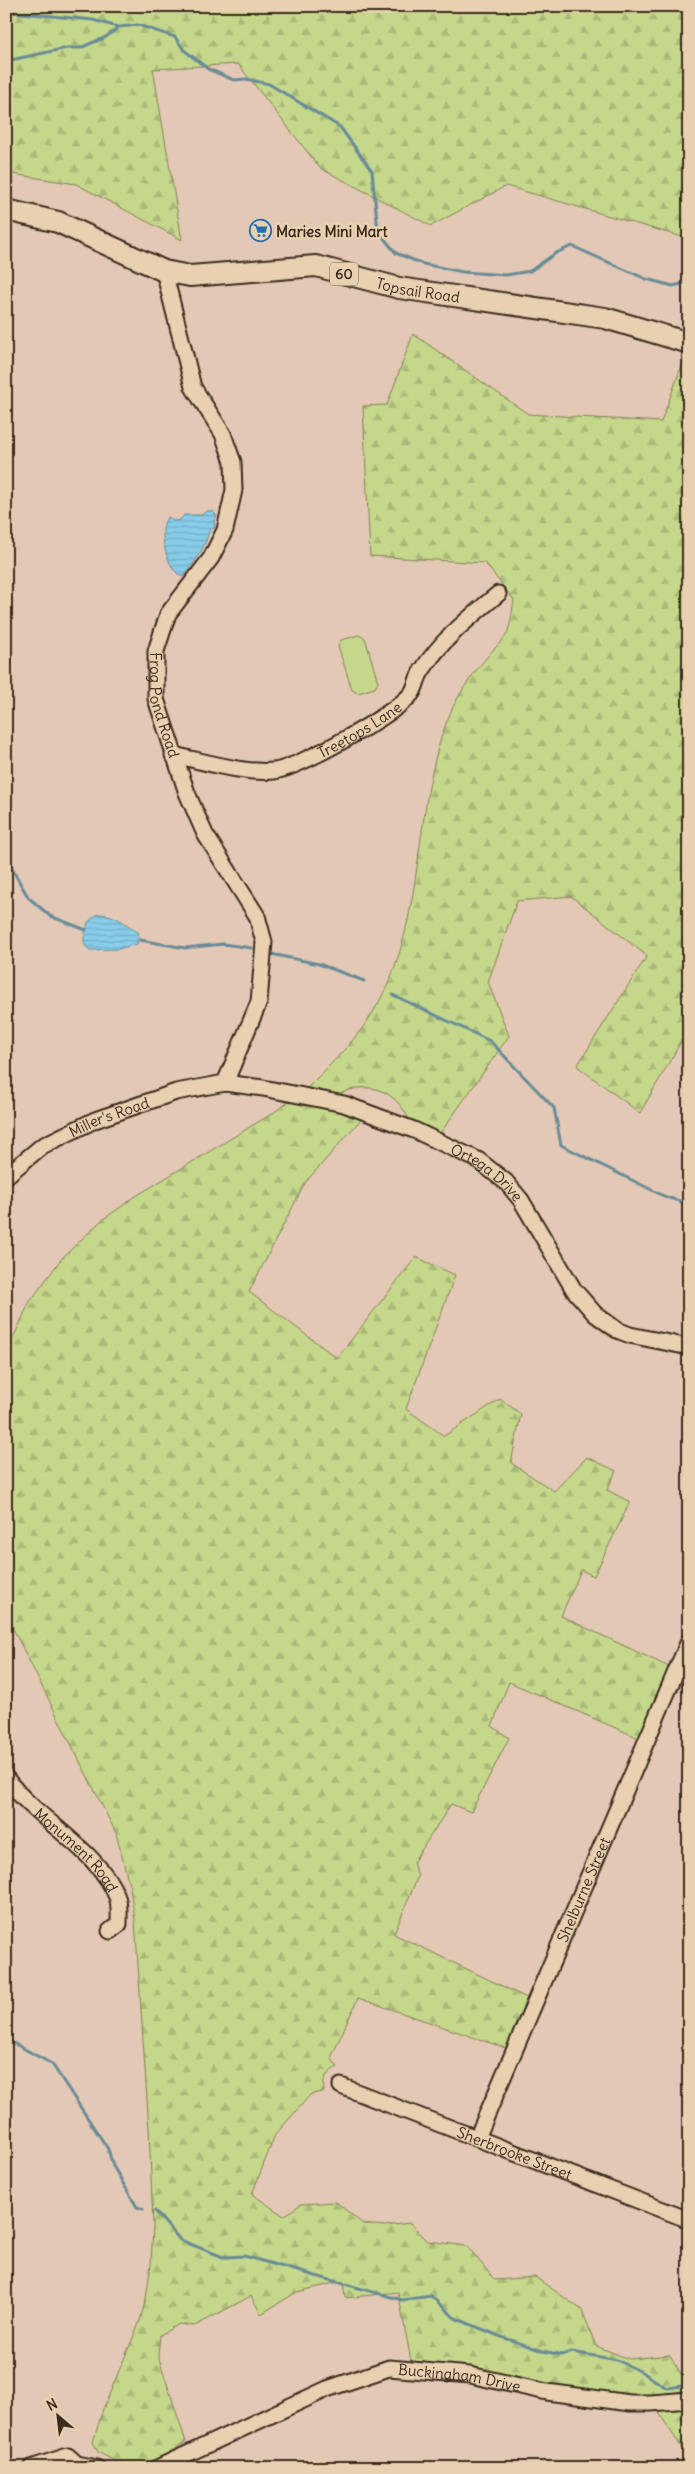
<svg xmlns="http://www.w3.org/2000/svg" width="695" height="2474" font-family="Delius,sans-serif">
	<style>
		.forest { fill: url(#forest-firs); stroke: #808054 }
		.pitch { fill: #c5d78b; stroke: #808054 }
		.water { fill: url(#water-rules); stroke: #698b97 }
		.lines { fill: none; stroke-linecap: round; stroke-linejoin: round }
		.stream { stroke: #698b97; stroke-width: 3 }
		.minor-casing { stroke: #3b2a1e; stroke-width: 19 }
		.major-casing { stroke: #3b2a1e; stroke-width: 24 }
		.minor { stroke: #e8d0b0; stroke-width: 15 }
		.major { stroke: #e8d0b0; stroke-width: 20 }
		.labels { text-anchor: middle; dominant-baseline: central; stroke-width: 5; stroke-linejoin: round; paint-order: stroke }
		.shield { fill: #e8d0b0; stroke: #6f5c4a; stroke-width: 1 }
		.shield-label { font-size: 14px; font-weight: bold; fill: #3b2a1e }
		.poi-label { font-size: 15px; font-weight: bold; fill: #3b2a1e; stroke: #e8d0b0; text-anchor: start }
		.street-label { font-size: 15px; fill: #3b2a1e; stroke: #e8d0b0 }
	</style>
	<defs>
		<pattern id="forest-firs" width="22" height="20" patternUnits="userSpaceOnUse" patternTransform="scale(1.25)"><rect width="22" height="20" fill="#c5d78b"/><path d="M5 1l3.5 6h-7zM16 11l3.5 6h-7z" fill="#aab978"/></pattern>
		<pattern id="water-rules" width="6" height="5" patternUnits="userSpaceOnUse" patternTransform="scale(1.25)"><rect width="6" height="5" fill="#87cce8"/><path d="M0 2.5h6" fill="none" stroke="#75afc7"/></pattern>
	</defs>
	<rect width="100%" height="100%" fill="#e3c8b6"/>
	<filter id="ink" filterUnits="userSpaceOnUse"><feTurbulence type="fractalNoise" baseFrequency=".02" numOctaves="2"/><feDisplacementMap in="SourceGraphic" scale="10" xChannelSelector="R" yChannelSelector="G"/><feConvolveMatrix kernelMatrix="1 2 1 2 8 2 1 2 1" color-interpolation-filters="sRGB"/></filter>
	<g filter="url(#ink)">
		<!-- forest -->
		<path class="forest" d="M6,6H689V239L506,186L431,226L320,168L238,64L153,69L182,240L76,184L6,173Z
			M413,334L528,414L661,422L689,346V1039L682,1040L640,1113L577,1066L647,956L571,896L517,901L488,982L509,1036L439,1135L410,1121C398,1096 378,1082 350,1090C345,1091 340,1095 335,1096C327,1097 313,1092 304,1091C331,1064 359,1038 378,1004C426,918 412,812 447,721C456,697 471,676 487,657C492,650 500,644 505,637C511,628 512,611 514,600L485,563L370,556L363,406L387,405Z
			M294,1098L364,1116L305,1183L249,1292L337,1358L416,1257L455,1275L406,1409L444,1436L500,1399L521,1414L511,1463L554,1491L587,1457L616,1471L607,1490L630,1502L594,1576L581,1570L561,1616L669,1667L639,1738L509,1682L492,1726L509,1738L471,1812L451,1804L413,1863L418,1876L394,1934L529,1999L508,2049L358,1998L331,2058L338,2067C326,2072 322,2080 324,2092L311,2094L275,2135L252,2194L284,2216L301,2204L336,2202L363,2224L385,2226L410,2223L428,2241L467,2246L495,2280L535,2277L582,2310L596,2346L629,2359L670,2355L689,2388V2393L646,2397L619,2395L584,2391L473,2368L411,2361L398,2292L345,2298L343,2281L297,2292L261,2314L251,2296L195,2326L179,2324L160,2335L158,2356L186,2442L143,2468H127L98,2452L93,2442L103,2409L140,2321L146,2298L151,2264L153,2225L149,2129L135,1920L130,1888L116,1833L6,1615V1354L29,1303L62,1258L101,1221L136,1196L273,1113Z
			M689,2406V2459L657,2410Z"/>
		<!-- pitch -->
		<path class="pitch" d="M359,635L365,638L378,682L375,688L358,693L352,690L338,646L341,640Z"/>
		<!-- water -->
		<path class="water" d="M207,511H213L217,517L214,520L215,527L209,531C206,547 193,564 183,577C167,572 156,528 168,517L174,521L180,520L184,515H201Z
			M98,914C114,913 127,925 139,933L137,944L118,949L90,950C79,944 86,932 88,922Z"/>
		<g class="lines">
			<!-- stream -->
			<path class="stream" d="M6,8L11,12L93,20L118,27
				M6,61L67,48H80L106,37L119,27L138,25L175,37L184,50L208,69L234,80L246,79L269,84L340,127L372,171L378,231L396,253L423,264L463,272L506,275L530,271L556,253L572,246L646,279L673,286L689,282
				M6,858L28,897L50,916L86,930
				M140,940L185,948L223,944L252,948
				M271,954L319,964L364,981
				M393,995L490,1041L554,1108L561,1145L666,1197L689,1204
				M6,2039L52,2064L108,2149L113,2166L137,2207L143,2209
				M155,2211L180,2240L223,2257L244,2256L402,2300L431,2296L455,2318L499,2336L543,2351L562,2355L572,2352L617,2360L642,2372L667,2388L689,2385
				M688,2414L689,2415"/>
			<defs>
				<g id="minor">
					<path id="s1" d="M164,271L193,387L223,434L233,462L234,490L225,530L211,558L168,614L156,651V699L187,793L205,834L257,916L264,942L259,1002L225,1083"/>
					<path id="s2" d="M173,755C203,761 244,774 274,771C299,768 397,713 412,693C416,687 417,678 421,672C441,640 469,618 498,594"/>
					<path id="s3" d="M6,1176L42,1146L95,1120L176,1092L225,1083L263,1088L344,1104L414,1130L478,1160L506,1182L521,1200L574,1290L595,1314L617,1330L630,1335L689,1347"/>
					<path id="s4" d="M6,1778C36,1820 100,1851 117,1897C120,1904 119,1916 119,1924L110,1931"/>
					<path id="s5" d="M341,2086L689,2220"/>
					<path id="s6" d="M477,2138L689,1641"/>
					<path d="M31,2468L68,2456L77,2464L97,2468"/>
					<path id="s7" d="M157,2468L327,2389L389,2368L470,2375L547,2392L630,2403H651L689,2400"/>
				</g>
				<g id="major">
					<path id="s8" d="M6,210L58,222L164,271L190,276L316,266L399,288L605,318L689,343"/>
				</g>
			</defs>
			<!-- minor casing -->
			<use href="#minor" class="minor-casing"/>
			<!-- major casing -->
			<use href="#major" class="major-casing"/>
			<!-- minor -->
			<use href="#minor" class="minor"/>
			<!-- major -->
			<use href="#major" class="major"/>
		</g>
	</g>
	<!-- icons -->
	<defs>
		<symbol id="supermarket-ring" viewBox="-11 -11 22 22"><circle r="9.5" fill="#e8d0b0" stroke="#1f6fb2" stroke-width="1.5"/><path d="M-6-5.5h2.5l.6 2H6L4.5 2H-2.5L-4.4-4H-6ZM-1.5 3.2a1.3 1.3 0 1 0 .1 0ZM3 3.2a1.3 1.3 0 1 0 .1 0Z" fill="#1f6fb2"/></symbol>
	</defs>
	<g fill-rule="evenodd">
		<use href="#supermarket-ring" x="248" y="218" width="25" height="25"/>
	</g>
	<g class="labels">
		<!-- shield labels -->
		<rect class="shield" x="330" y="262.5" width="28" height="23" rx="4"/>
		<g class="shield-label">
			<text x="344" y="274">60</text>
		</g>
		<!-- poi labels -->
		<g class="poi-label">
			<text x="276" y="231">Maries Mini Mart</text>
		</g>
		<!-- street labels -->
		<g class="street-label">
			<text stroke="none"><textPath href="#s8" startOffset="428">Topsail Road</textPath></text>
			<text stroke="none"><textPath href="#s1" startOffset="470">Frog Pond Road</textPath></text>
			<text stroke="none"><textPath href="#s2" startOffset="198">Treetops Lane</textPath></text>
			<text stroke="none"><textPath href="#s3" startOffset="120">Miller's Road</textPath></text>
			<text stroke="none"><textPath href="#s3" startOffset="522">Ortega Drive</textPath></text>
			<text stroke="none"><textPath href="#s4" startOffset="101">Monument Road</textPath></text>
			<text stroke="none"><textPath href="#s6" startOffset="270">Shelburne Street</textPath></text>
			<text stroke="none"><textPath href="#s5" startOffset="186">Sherbrooke Street</textPath></text>
			<text stroke="none"><textPath href="#s7" startOffset="324">Buckingham Drive</textPath></text>
		</g>
	</g>
	<!-- margin -->
	<rect width="695" height="2474" fill="none" stroke="#e8d0b0" stroke-width="25"/>
	<rect x="12" y="12" width="670" height="2449" fill="none" stroke="#3b2a1e" stroke-width="2" filter="url(#ink)"/>
	<!-- north arrow -->
	<g transform="translate(58 2416) rotate(332)" stroke="#e8d0b0" stroke-width="4" paint-order="stroke">
	<path d="M0-4L9 19L0 12L-9 19Z" fill="#3b2a1e"/>
	<text y="-8" font-size="14" font-weight="bold" text-anchor="middle" fill="#3b2a1e">N</text>
	</g>
</svg>
